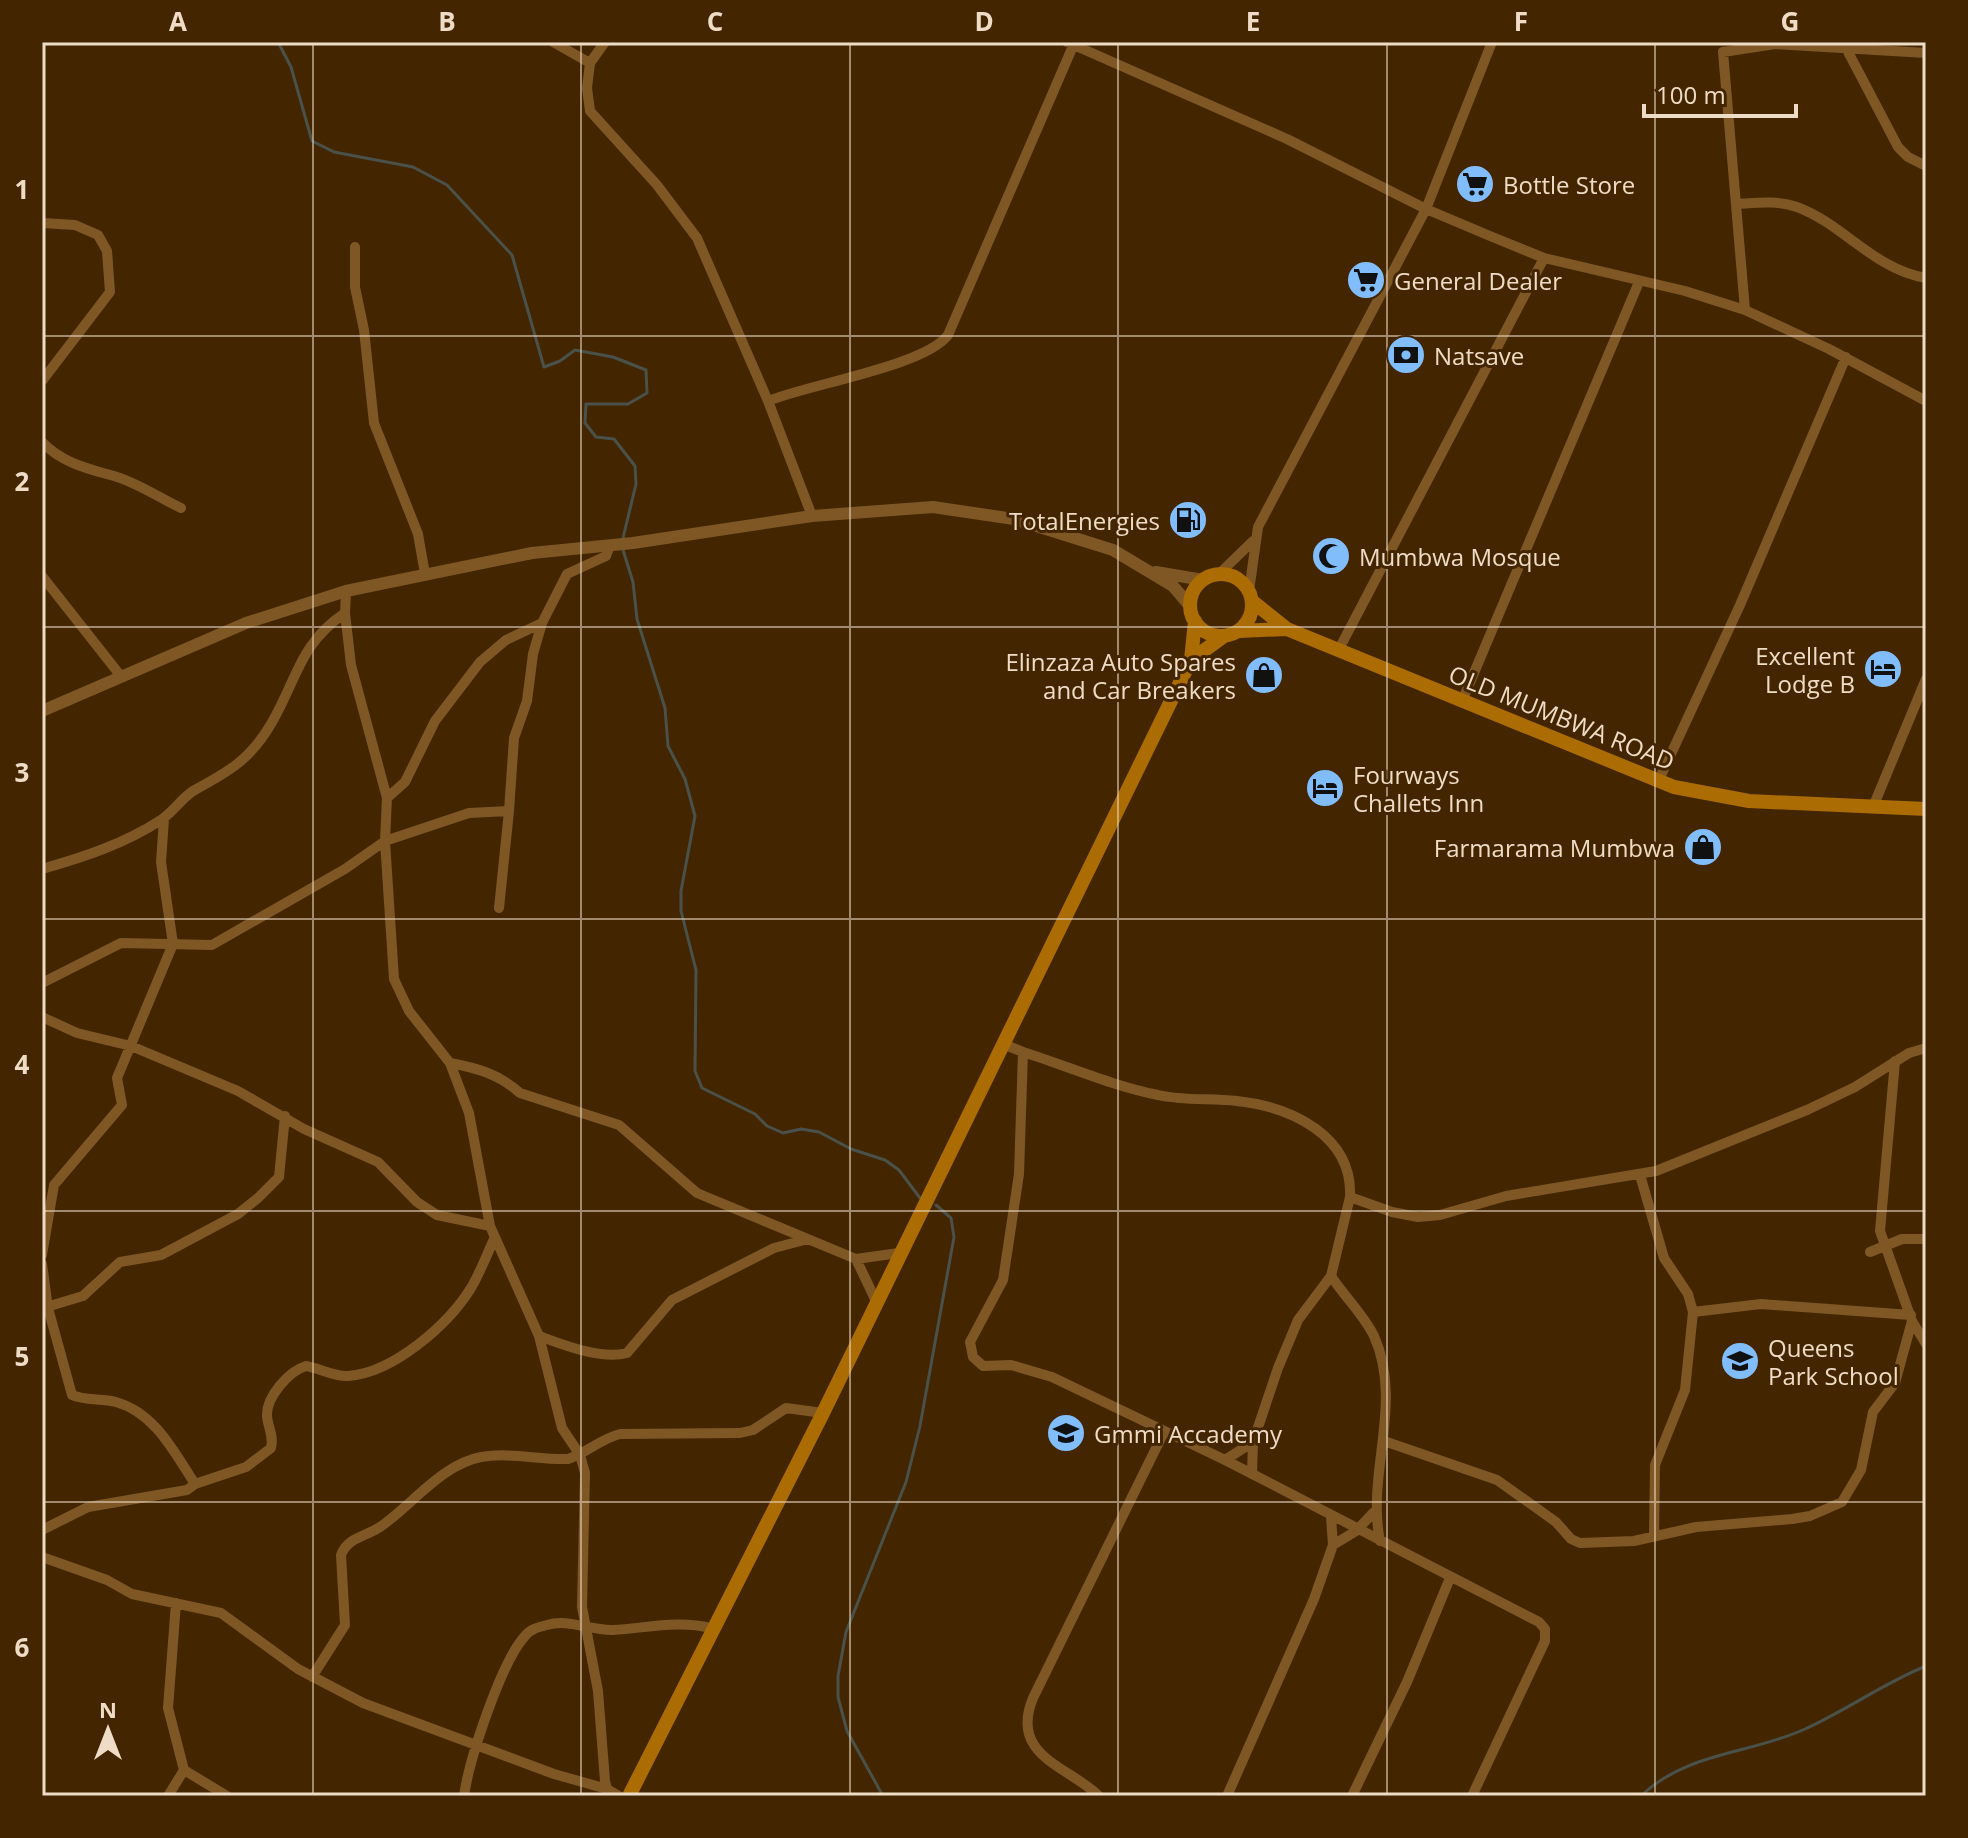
<svg xmlns="http://www.w3.org/2000/svg" width="1968" height="1838" font-family="'Open Sans',sans-serif">
	<style>
		.lines { fill: none; stroke-linecap: round; stroke-linejoin: round }
		.stream { stroke: #4a514a; stroke-width: 3 }
		.minor { stroke: #7e5725; stroke-width: 10 }
		.tertiary { stroke: #7e5725; stroke-width: 12 }
		.secondary { stroke: #ab6c04; stroke-width: 14 }
		.grid { fill: none; stroke: #efdcc7; stroke-width: 2; stroke-opacity: 0.55 }
		.labels { text-anchor: middle; dominant-baseline: central; stroke-width: 6; stroke-linejoin: round; paint-order: stroke }
		.poi-label { font-size: 24px; fill: #efdcc7; stroke: #432600; text-anchor: start }
		.street-label { font-size: 24px; fill: #efdcc7; stroke: #432600 }
		.neatline { fill: none; stroke: #efdcc7; stroke-width: 3 }
		.grid-label { font-size: 26px; text-anchor: middle; font-weight: bold; fill: #efdcc7 }
	</style>
	<rect width="100%" height="100%" fill="#432600"/>
	<g class="lines">
		<!-- stream -->
		<path class="stream" d="M278,42L291,67L312,141L334,152L413,167L447,185L512,255L544,367L560,361L575,350L613,357L646,370L647,393L628,404H586L585,423L596,437L614,439L635,466L636,484L623,538
			M623,550L633,582L637,619L665,708L668,746L685,779L695,816L681,891V911L696,970L695,1071L702,1088L755,1114L767,1126L783,1133L801,1129L819,1132L851,1149L885,1160L899,1170L920,1198
			M883,1796L847,1731L838,1697V1676L846,1632L906,1482L920,1426L954,1237L951,1218L936,1205
			M1641,1796C1686,1752 1751,1754 1805,1729C1847,1710 1884,1683 1926,1666"/>
		<!-- minor -->
		<path class="minor" d="M553,42L590,63
			M605,42L590,63L587,88L590,111L657,185L697,238L768,401
			M1067,42L1287,139L1426,209L1490,236L1544,258L1685,291L1745,310L1829,349L1926,401
			M1846,48L1898,147L1908,157L1926,166
			M1736,204C1756,203 1777,200 1797,207C1843,224 1875,270 1926,278
			M42,223L75,225L98,235L107,251L110,292L42,381
			M355,247V287L364,330L374,423L418,534L425,574
			M1745,310L1723,52L1775,44L1926,53
			M42,442C63,464 90,469 117,477C139,484 160,498 181,508
			M812,516L768,401C810,384 925,366 948,335L1073,46
			M1219,574L1253,541
			M42,576L120,675
			M346,591L345,613L351,665L387,798L385,841L394,979L409,1011L450,1063L469,1113L490,1226L539,1336L562,1428L580,1455L585,1473L582,1607L598,1691L605,1781L607,1789L619,1796
			M1249,591L1258,527L1426,209L1492,42
			M1338,651L1544,258
			M1463,699L1639,282
			M1658,782L1740,605L1846,357
			M387,798L405,782L435,721L480,662L506,640L542,623
			M1873,807L1926,679
			M42,869C84,857 124,844 161,820C173,812 181,799 193,791C228,772 250,760 271,724C297,680 299,644 345,613
			M499,908L509,811
			M42,983L121,943L212,945L345,869L385,841L469,813L509,811L514,738L527,701L533,654L542,623L567,574L606,556L610,545
			M42,1017L77,1033L131,1046L238,1091L304,1129L378,1162L417,1202L437,1215L490,1226
			M1003,1044L1023,1052L1019,1174L1003,1280L970,1342L973,1357L983,1366L1011,1365L1052,1377L1225,1460L1539,1622L1545,1629V1641L1472,1796
			M1023,1052C1067,1066 1113,1086 1158,1095C1184,1101 1211,1098 1237,1101C1292,1107 1353,1136 1350,1197L1392,1212L1418,1217L1440,1215L1506,1196L1656,1171L1807,1110L1855,1087L1909,1053L1926,1048
			M450,1063C477,1068 499,1074 520,1093L619,1125L697,1193L856,1259L899,1253
			M1640,1175L1664,1258L1688,1294L1693,1312L1685,1390L1655,1465L1654,1537
			M1870,1252L1902,1239H1926
			M42,1255L54,1185L122,1105L117,1078L173,944L161,862L164,819
			M856,1259L876,1301
			M42,1264L48,1308L72,1395C85,1401 102,1398 116,1402C155,1413 174,1452 195,1484L187,1490L88,1507L42,1530
			M1331,1276C1344,1296 1364,1315 1374,1336C1404,1403 1366,1473 1380,1541
			M43,1308L83,1296L120,1262L161,1255L238,1214L258,1198L279,1177L285,1116
			M1693,1312L1761,1304L1911,1315
			M1912,1321L1926,1344
			M539,1336C564,1345 601,1360 627,1353L672,1300L774,1248L808,1239
			M1384,1441L1497,1480L1556,1522L1571,1539L1580,1543L1634,1541L1696,1527L1792,1519L1810,1516L1842,1502L1861,1470L1873,1412L1895,1383L1912,1321L1880,1231L1895,1061
			M1225,1460L1253,1442
			M1252,1474L1253,1442L1278,1368L1298,1320L1331,1276L1350,1197
			M195,1484L246,1467L271,1448C274,1435 268,1428 267,1416C266,1397 289,1371 306,1366C319,1368 335,1377 348,1376C393,1373 448,1325 471,1288C481,1271 487,1254 495,1237
			M1333,1545L1356,1531L1374,1512
			M42,1557L107,1580L132,1594L221,1613L298,1669L363,1703L554,1774L607,1789
			M312,1677L345,1625L341,1555C348,1537 365,1537 380,1527C411,1506 442,1464 481,1457C509,1452 539,1460 568,1459C587,1453 600,1439 620,1434L740,1433L753,1430L786,1408L823,1413
			M184,1770L227,1796
			M168,1796L184,1770L168,1708L176,1603
			M464,1796C469,1760 501,1662 525,1636C530,1629 539,1627 547,1625C568,1618 591,1631 613,1630C647,1628 678,1620 711,1628
			M1099,1796C1068,1766 1009,1756 1033,1698L1164,1432
			M1227,1796L1314,1599L1333,1545L1331,1517
			M1352,1796L1407,1682L1450,1578"/>
		<!-- tertiary -->
		<path class="tertiary" d="M1156,572L1203,580
			M42,711L246,623L346,591L532,553L633,543L812,516L933,507L1014,519L1113,550L1173,586L1190,606"/>
		<!-- secondary -->
		<path class="secondary" d="M1190 605a31 31 0 1 1 62 0a31 31 0 1 1-62 0Z
			M1252,601L1287,629L1674,787L1749,801L1926,809
			M1239,631L1286,629
			M1191,660L1224,636
			M629,1796L823,1413L1191,660L1195,621"/>
	</g>
	<!-- grid -->
	<path class="grid" d="M313,42V1796M581,42V1796M850,42V1796M1118,42V1796M1387,42V1796M1655,42V1796M42,336H1926M42,627H1926M42,919H1926M42,1211H1926M42,1502H1926"/>
	<!-- icons -->
	<defs>
		<symbol id="supermarket-disc" viewBox="-11 -11 22 22"><circle r="9.5" fill="#80bdfa" stroke="#432600"/><path d="M-6-5.5h2.5l.6 2H6L4.5 2H-2.5L-4.4-4H-6ZM-1.5 3.2a1.3 1.3 0 1 0 .1 0ZM3 3.2a1.3 1.3 0 1 0 .1 0Z" fill="#111"/></symbol>
		<symbol id="bank-disc" viewBox="-11 -11 22 22"><circle r="9.5" fill="#80bdfa" stroke="#432600"/><path d="M-6-4H6V4H-6ZM0-2.3a2.3 2.3 0 1 0 0 4.6a2.3 2.3 0 1 0 0-4.6Z" fill="#111"/></symbol>
		<symbol id="fuel-disc" viewBox="-11 -11 22 22"><circle r="9.5" fill="#80bdfa" stroke="#432600"/><path d="M-5.5-6h7V0h2V4h1.3V-2.5L3-4.5l.8-.8L6-3V5H2.5V1h-1V6h-7ZM-4.2-4.7v3.2H.2V-4.7Z" fill="#111"/></symbol>
		<symbol id="mosque-disc" viewBox="-11 -11 22 22"><circle r="9.5" fill="#80bdfa" stroke="#432600"/><path d="M3.5-4.9A6 6 0 1 0 3.5 4.9A5 5 0 1 1 3.5-4.9Z" fill="#111"/></symbol>
		<symbol id="hotel-disc" viewBox="-11 -11 22 22"><circle r="9.5" fill="#80bdfa" stroke="#432600"/><path d="M-6-4.5h1.5V1H6V5H4.5V3h-9V5H-6ZM-4 0a1.8 1.8 0 1 1 3.6 0ZM.5 0V-2.5h3Q6-2.5 6 0Z" fill="#111"/></symbol>
		<symbol id="shop-disc" viewBox="-11 -11 22 22"><circle r="9.5" fill="#80bdfa" stroke="#432600"/><path d="M-5-2.5h2.3a2.7 3.5 0 0 1 5.4 0H5L5.5 6h-11ZM-1.5-2.5h3a1.5 2.3 0 0 0-3 0Z" fill="#111"/></symbol>
		<symbol id="school-disc" viewBox="-11 -11 22 22"><circle r="9.5" fill="#80bdfa" stroke="#432600"/><path d="M0-5L7-2L0 1L-7-2ZM-4 1L0 2.5L4 1V4Q0 6-4 4Z" fill="#111"/></symbol>
	</defs>
	<g fill-rule="evenodd">
		<use href="#supermarket-disc" x="1453" y="162" width="44" height="44"/>
		<use href="#supermarket-disc" x="1344" y="258" width="44" height="44"/>
		<use href="#bank-disc" x="1384" y="333" width="44" height="44"/>
		<use href="#fuel-disc" x="1166" y="498" width="44" height="44"/>
		<use href="#mosque-disc" x="1309" y="534" width="44" height="44"/>
		<use href="#hotel-disc" x="1861" y="647" width="44" height="44"/>
		<use href="#shop-disc" x="1242" y="653" width="44" height="44"/>
		<use href="#hotel-disc" x="1303" y="766" width="44" height="44"/>
		<use href="#shop-disc" x="1681" y="825" width="44" height="44"/>
		<use href="#school-disc" x="1718" y="1339" width="44" height="44"/>
		<use href="#school-disc" x="1044" y="1411" width="44" height="44"/>
	</g>
	<g class="labels">
		<!-- poi labels -->
		<g class="poi-label">
			<text x="1503" y="184">Bottle Store</text>
			<text x="1394" y="280">General Dealer</text>
			<text x="1434" y="355">Natsave</text>
			<text x="1160" y="520" text-anchor="end">TotalEnergies</text>
			<text x="1359" y="556">Mumbwa Mosque</text>
			<text x="1855" y="655" text-anchor="end">Excellent<tspan x="1855" dy="28">Lodge B</tspan></text>
			<text x="1236" y="661" text-anchor="end">Elinzaza Auto Spares<tspan x="1236" dy="28">and Car Breakers</tspan></text>
			<text x="1353" y="774">Fourways<tspan x="1353" dy="28">Challets Inn</tspan></text>
			<text x="1675" y="847" text-anchor="end">Farmarama Mumbwa</text>
			<text x="1768" y="1347">Queens<tspan x="1768" dy="28">Park School</tspan></text>
			<text x="1094" y="1433">Gmmi Accademy</text>
		</g>
		<!-- street labels -->
		<g class="street-label">
			<text transform="translate(1562 717) rotate(22)">OLD MUMBWA ROAD</text>
		</g>
	</g>
	<!-- border -->
	<rect width="1968" height="1838" fill="none" stroke="#432600" stroke-width="88"/>
	<!-- north arrow -->
	<g transform="translate(108 1730)" stroke="#432600" stroke-width="6" paint-order="stroke">
	<path d="M0-6L14 30L0 20L-14 30Z" fill="#efdcc7"/>
	<text y="-12" font-size="22" font-weight="bold" text-anchor="middle" fill="#efdcc7">N</text>
	</g>
	<!-- scale -->
	<path d="M1644 104v12h152v-12" fill="none" stroke="#efdcc7" stroke-width="4"/>
	<text x="1656" y="104" font-size="24" fill="#efdcc7" stroke="#432600" stroke-width="6" paint-order="stroke">100 m</text>
	<rect x="44" y="44" width="1880" height="1750" class="neatline"/>
	<g class="grid-label">
		<text x="178" y="31">A</text>
		<text x="447" y="31">B</text>
		<text x="715" y="31">C</text>
		<text x="984" y="31">D</text>
		<text x="1253" y="31">E</text>
		<text x="1521" y="31">F</text>
		<text x="1790" y="31">G</text>
		<text x="22" y="199">1</text>
		<text x="22" y="491">2</text>
		<text x="22" y="782">3</text>
		<text x="22" y="1074">4</text>
		<text x="22" y="1366">5</text>
		<text x="22" y="1657">6</text>
	</g>
</svg>
